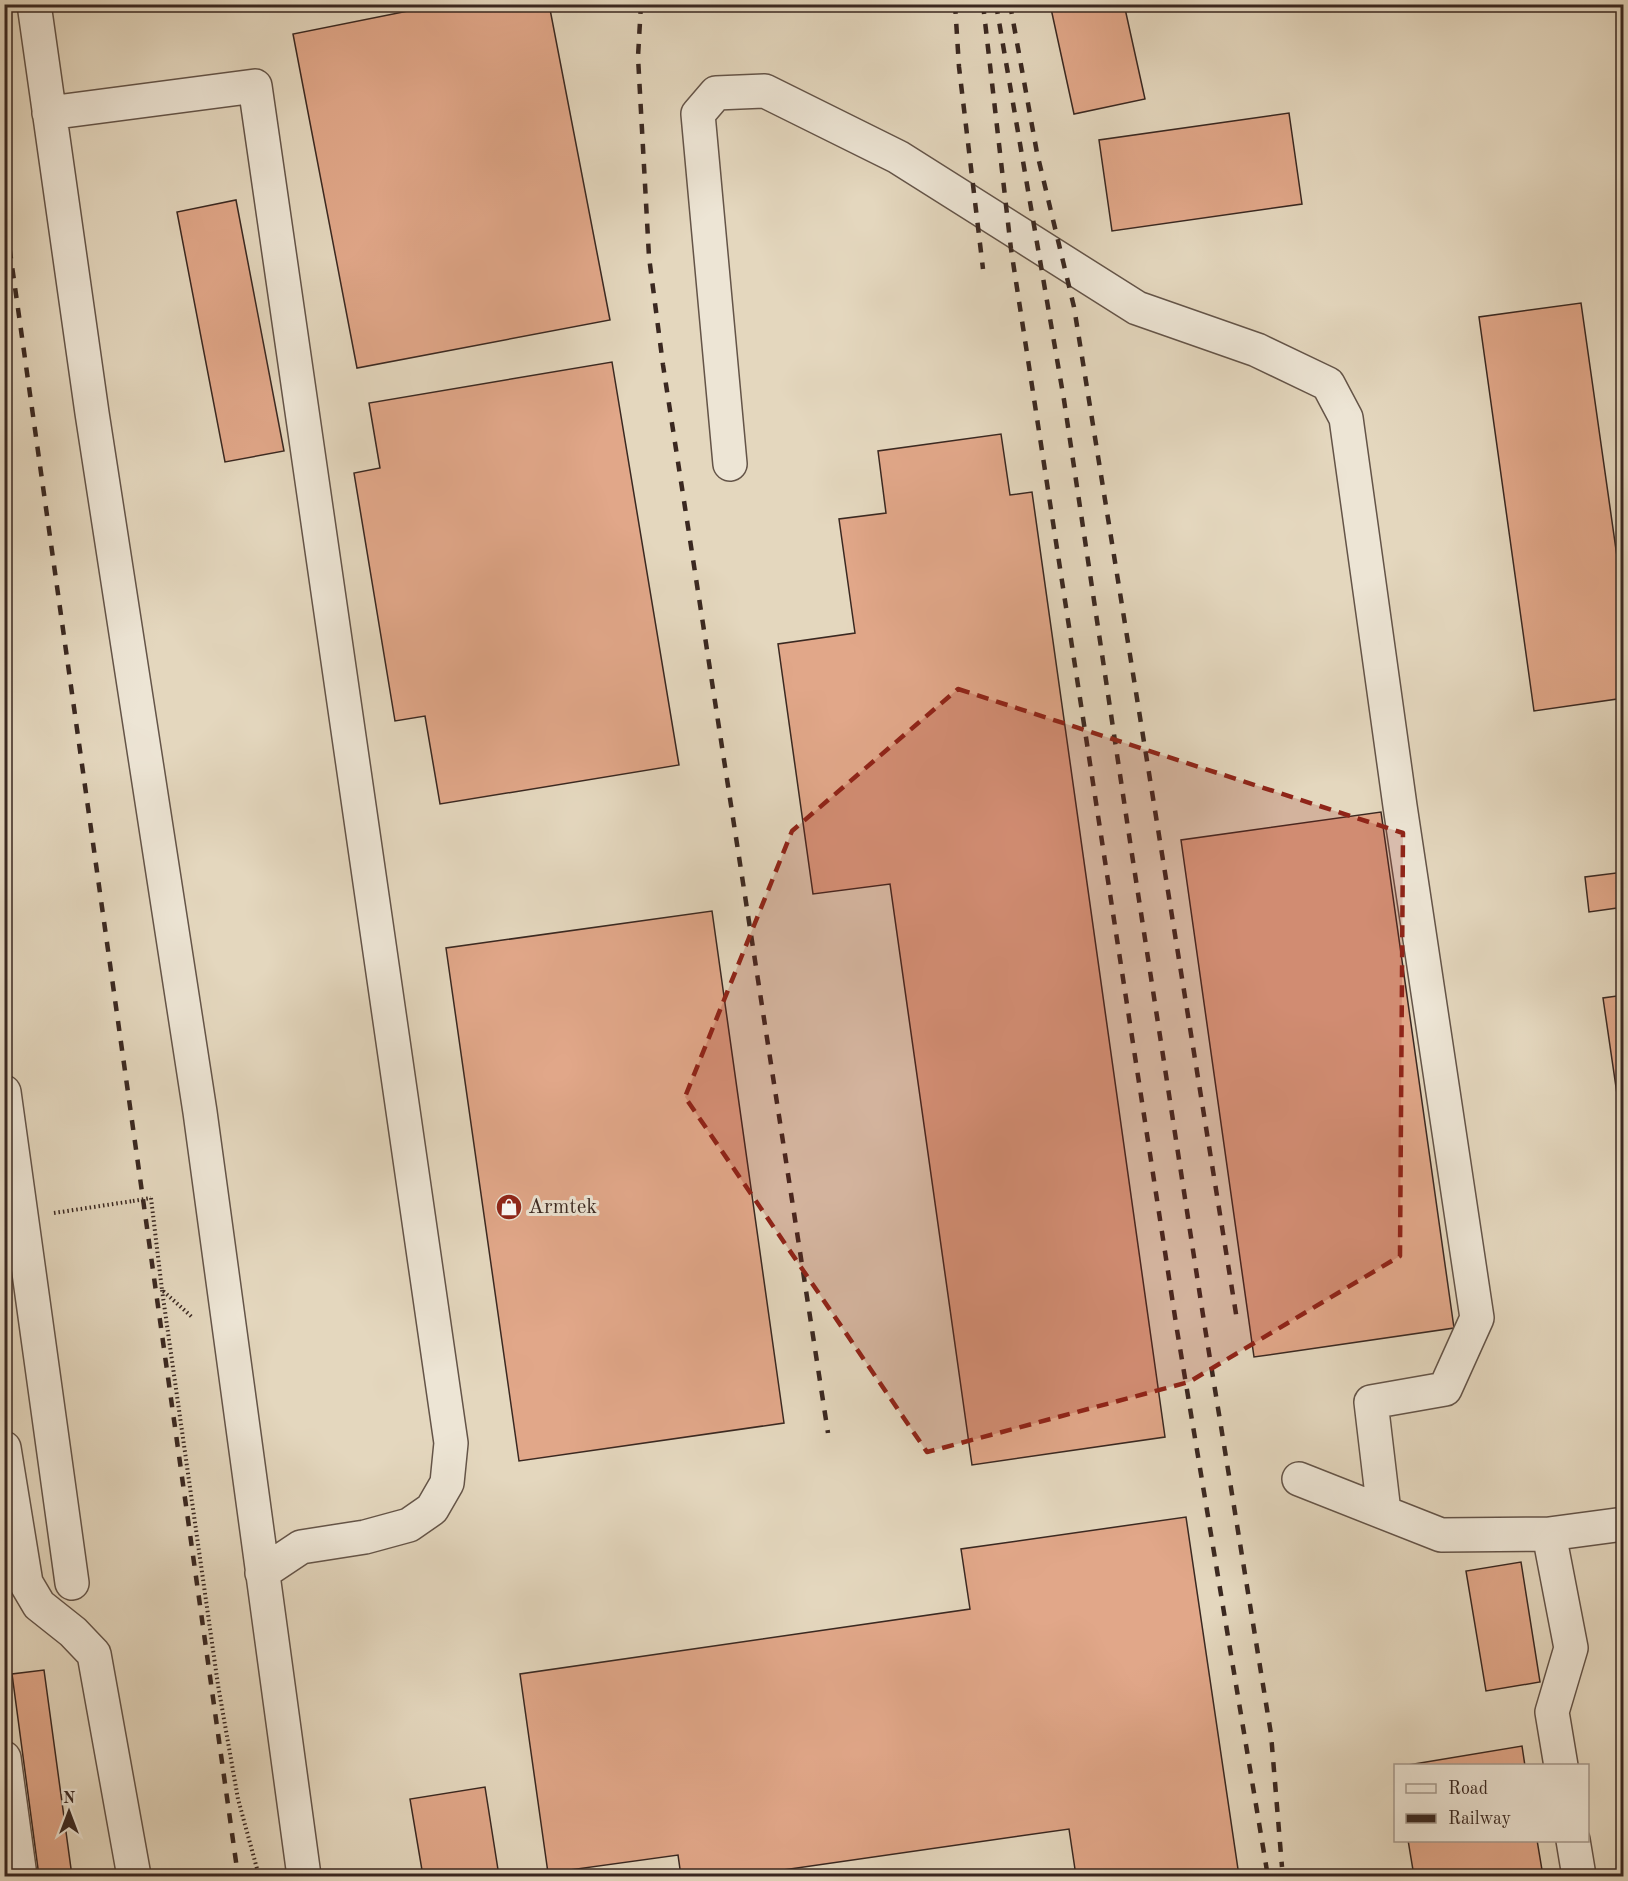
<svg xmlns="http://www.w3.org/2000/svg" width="1628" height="1881" font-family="'Old Standard TT',serif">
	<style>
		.building { fill: #e1a789; stroke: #3a2821; stroke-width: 1.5 }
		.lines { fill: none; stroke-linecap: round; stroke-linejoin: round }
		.minor-casing { stroke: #645448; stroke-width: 36 }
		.path { stroke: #3a2821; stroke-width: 4; stroke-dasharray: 1.5 3; stroke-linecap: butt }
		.minor { stroke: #ede5d5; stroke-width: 33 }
		.rail { stroke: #3a2821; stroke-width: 4.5; stroke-dasharray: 10 10; stroke-linecap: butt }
		.path-bridge { stroke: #3a2821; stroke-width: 4; stroke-dasharray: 1.5 3; stroke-linecap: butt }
		.marked { fill: #8f2418; fill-opacity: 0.2; stroke: #8f2418; stroke-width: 4.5; stroke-dasharray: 12 8; stroke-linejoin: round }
		.labels { text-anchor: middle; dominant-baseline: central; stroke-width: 6; stroke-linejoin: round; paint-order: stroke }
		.poi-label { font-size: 21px; fill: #3a2821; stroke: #ede5d5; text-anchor: start }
	</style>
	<rect width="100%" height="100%" fill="#e4d7be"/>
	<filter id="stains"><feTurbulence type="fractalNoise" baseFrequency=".00333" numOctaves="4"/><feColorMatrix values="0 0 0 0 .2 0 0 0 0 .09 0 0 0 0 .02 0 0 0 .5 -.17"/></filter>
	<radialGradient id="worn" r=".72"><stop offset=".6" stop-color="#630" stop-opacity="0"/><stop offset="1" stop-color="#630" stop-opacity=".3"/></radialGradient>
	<!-- building -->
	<path class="building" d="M443,4H549L610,320L357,368L293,34Z
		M1050,4H1124L1145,99L1074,114Z
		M1289,113L1302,204L1112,231L1099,140Z
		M236,200L284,451L225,462L177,212Z
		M1581,303L1624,606V698L1534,711L1479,317Z
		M612,362L679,765L440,804L425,716L395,721L354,473L380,468L369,403Z
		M1001,434L1010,495L1032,492L1165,1437L972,1465L890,884L813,894L778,644L855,633L839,519L886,513L878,451Z
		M1381,812L1454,1328L1254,1357L1181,840Z
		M1624,872V907L1589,912L1585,877Z
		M712,911L784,1423L519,1461L446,948Z
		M1624,995V1142L1603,998Z
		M1186,1517L1239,1876H1076L1069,1829L741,1876H681L678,1855L548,1873L520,1674L970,1609L961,1549Z
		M1521,1562L1540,1682L1486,1691L1466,1571Z
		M44,1670L72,1876H39L12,1674Z
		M1522,1746L1525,1766H1402Z
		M485,1787L499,1876H423L410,1799Z
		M1408,1840H1537L1543,1876H1414Z"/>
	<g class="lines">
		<defs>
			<path id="minor" d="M34,4L92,413L200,1112L304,1876
				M49,113L255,86L451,1443L447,1483L432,1509L409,1525L365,1537L301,1547L262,1573
				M730,464L698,114L716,93L765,91L898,157L1137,308L1257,350L1328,384L1346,418L1400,806L1477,1318L1445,1389L1371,1402L1384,1512
				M4,1092L72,1583
				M4,1448L26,1583L39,1605L73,1632L94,1654L134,1876
				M1299,1479L1441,1535L1549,1534L1624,1524
				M1549,1534L1571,1648L1552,1712L1561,1766
				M4,1758L20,1876
				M1573,1840L1579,1876"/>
		</defs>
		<!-- minor casing -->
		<use href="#minor" class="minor-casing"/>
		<!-- path -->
		<path class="path" d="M151,1198L162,1290L193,1318
			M54,1213L133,1201
			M162,1290L218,1685L238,1799L259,1876"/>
		<!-- minor -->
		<use href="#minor" class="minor"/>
		<!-- rail -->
		<path class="rail" d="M641,4L638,57L649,257L663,365L828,1433
			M955,4L959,67L983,269
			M983,4L1011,249L1177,1330L1267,1871
			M996,4L1064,400L1131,848L1205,1328L1271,1734L1282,1867
			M1010,4L1037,153L1074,307L1237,1320
			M4,209L238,1876"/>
		<!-- path-bridge -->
		<path class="path-bridge" d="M133,1201L151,1198"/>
	</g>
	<!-- marked area -->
	<path class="marked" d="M958,689L1403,833L1400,1256L1189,1382L927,1452L685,1097L792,831Z"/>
	<!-- icons -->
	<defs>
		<symbol id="shop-disc" viewBox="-11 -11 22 22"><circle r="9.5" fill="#8f2418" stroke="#ede5d5"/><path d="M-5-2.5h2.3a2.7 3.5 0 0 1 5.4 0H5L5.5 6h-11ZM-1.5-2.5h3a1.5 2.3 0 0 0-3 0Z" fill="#fff"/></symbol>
	</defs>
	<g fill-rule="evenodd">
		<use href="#shop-disc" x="494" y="1192" width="30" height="30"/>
	</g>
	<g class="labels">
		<!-- poi labels -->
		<g class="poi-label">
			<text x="528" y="1207">Armtek</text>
		</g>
	</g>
	<!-- margin -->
	<rect width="1628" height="1881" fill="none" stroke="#e4d7be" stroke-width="24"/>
	<rect x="6" y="6" width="1616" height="1869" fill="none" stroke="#3a2821" stroke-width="3"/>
	<rect x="12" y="12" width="1604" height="1857" fill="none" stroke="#3a2821" stroke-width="1.5"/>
	<!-- legend -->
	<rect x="1394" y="1764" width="195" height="78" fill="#ede5d5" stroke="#a5998d" stroke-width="1.5"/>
	<rect x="1406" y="1784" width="30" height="9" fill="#ede5d5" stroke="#a5998d" stroke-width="1.5"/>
	<text x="1448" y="1794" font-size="18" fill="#3a2821">Road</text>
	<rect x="1406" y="1814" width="30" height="9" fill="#3a2821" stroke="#a5998d" stroke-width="1.5"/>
	<text x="1448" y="1824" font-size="18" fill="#3a2821">Railway</text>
	<!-- north arrow -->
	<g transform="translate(69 1812)" stroke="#ede5d5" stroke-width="4.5" paint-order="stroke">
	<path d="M0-4.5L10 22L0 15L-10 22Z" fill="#3a2821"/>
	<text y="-9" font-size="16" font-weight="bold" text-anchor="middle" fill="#3a2821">N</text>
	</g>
	<rect width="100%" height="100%" filter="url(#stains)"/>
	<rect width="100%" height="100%" fill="url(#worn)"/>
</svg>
